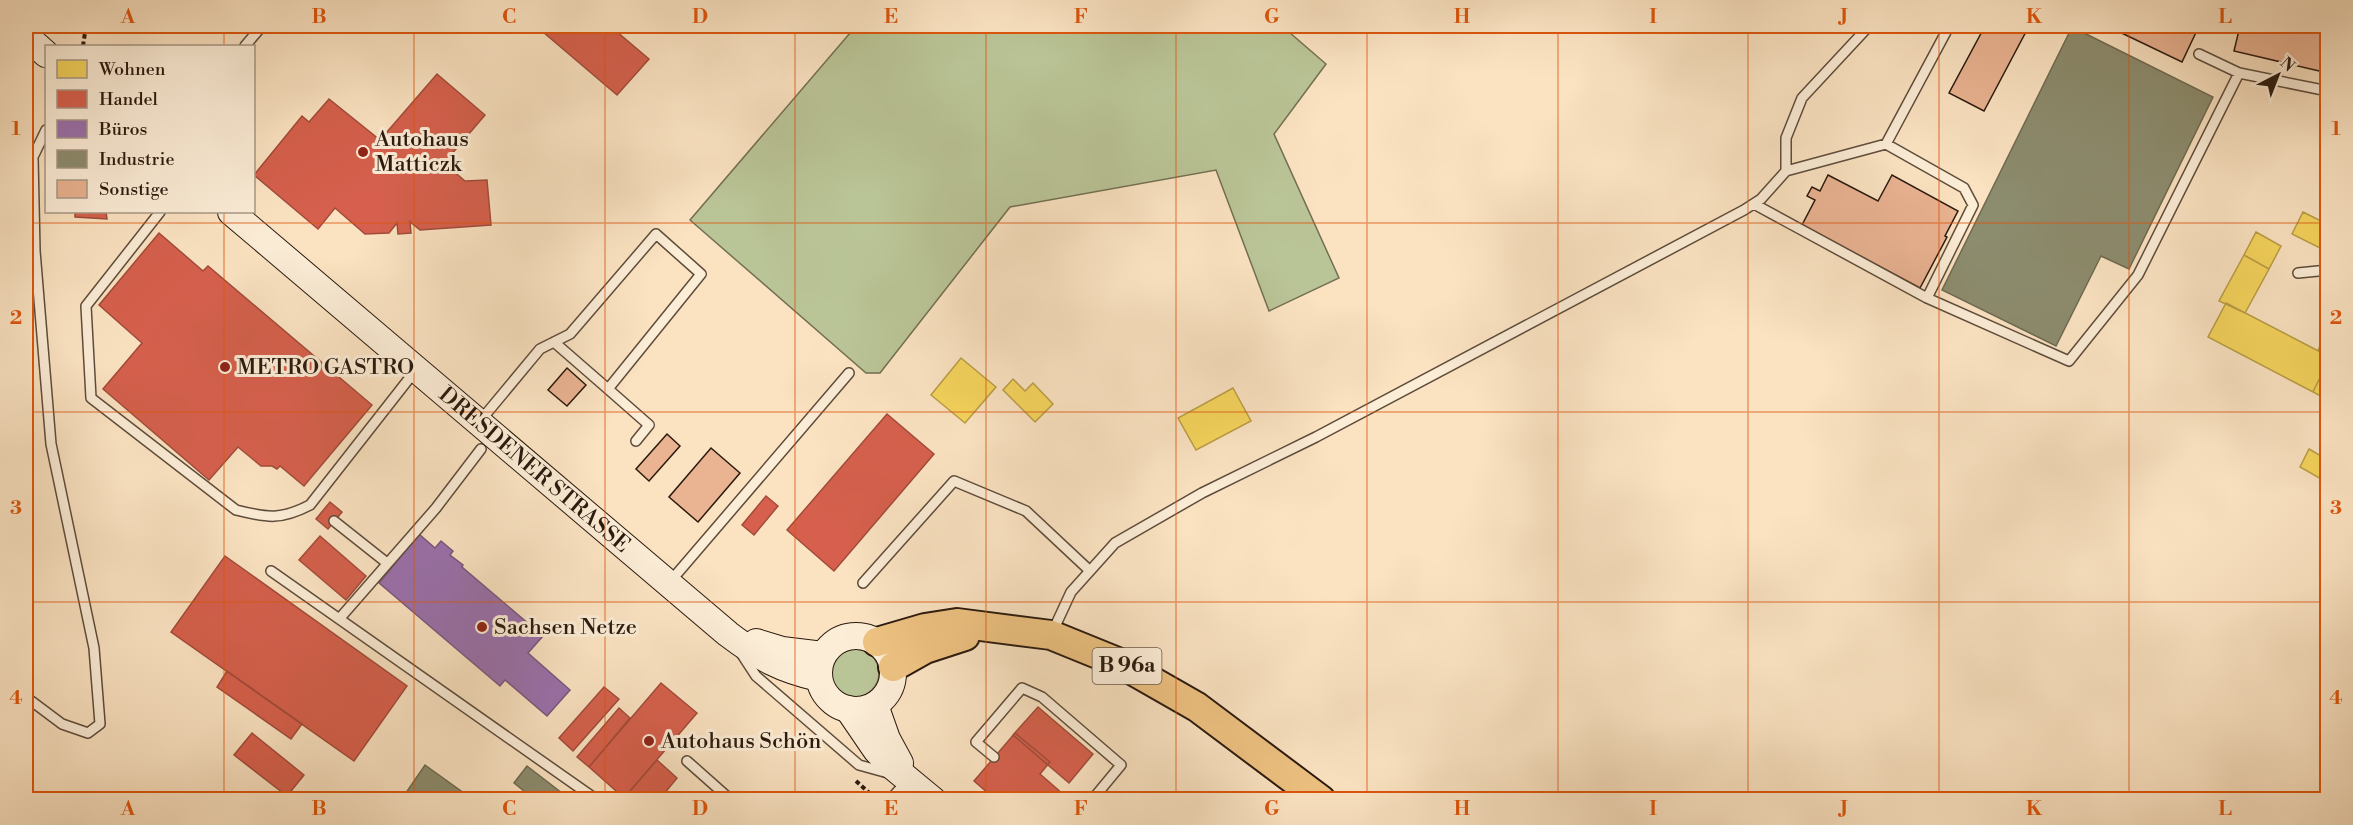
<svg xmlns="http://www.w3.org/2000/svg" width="2353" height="825" font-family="'Libre Bodoni',serif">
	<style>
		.green { fill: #bac597; stroke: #726f52; stroke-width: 1.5 }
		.homes { fill: #f6d55c; stroke: #b99d45; stroke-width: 1.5 }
		.shops { fill: #d6604d; stroke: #a24b3a; stroke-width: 1.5 }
		.offices { fill: #9970ab; stroke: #78567c; stroke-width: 1.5 }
		.industry { fill: #8c8c6e; stroke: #6f6a51; stroke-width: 1.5 }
		.building { fill: #eab392; stroke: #2a190e; stroke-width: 1.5 }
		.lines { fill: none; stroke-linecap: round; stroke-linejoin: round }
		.lane-casing { stroke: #5e4c3b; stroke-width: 12 }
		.secondary-casing { stroke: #2a190e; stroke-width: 28 }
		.primary-casing { stroke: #2a190e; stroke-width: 32 }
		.path { stroke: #2a190e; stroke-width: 4; stroke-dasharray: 4.5 3; stroke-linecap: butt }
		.lane { stroke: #fcedd7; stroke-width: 9 }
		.secondary { stroke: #fcedd7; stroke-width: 26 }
		.primary { stroke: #eec281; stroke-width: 28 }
		.grid { fill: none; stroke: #de560c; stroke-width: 1.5; stroke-opacity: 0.55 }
		.poi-dot { fill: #8f2418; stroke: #fcedd7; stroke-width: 2 }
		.labels { text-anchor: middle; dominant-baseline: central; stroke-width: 6; stroke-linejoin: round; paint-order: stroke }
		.shield { fill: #fcedd7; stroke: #69594a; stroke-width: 1.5 }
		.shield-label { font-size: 21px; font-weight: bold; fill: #2a190e }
		.poi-label { font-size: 22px; fill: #2a190e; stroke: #fcedd7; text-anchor: start }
		.street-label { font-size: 22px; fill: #2a190e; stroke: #fcedd7 }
		.neatline { fill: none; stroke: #de560c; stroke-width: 2 }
		.grid-label { font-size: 20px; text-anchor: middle; font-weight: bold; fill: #de560c }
	</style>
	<rect width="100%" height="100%" fill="#fbe3c2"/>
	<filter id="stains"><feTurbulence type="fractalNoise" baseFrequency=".00333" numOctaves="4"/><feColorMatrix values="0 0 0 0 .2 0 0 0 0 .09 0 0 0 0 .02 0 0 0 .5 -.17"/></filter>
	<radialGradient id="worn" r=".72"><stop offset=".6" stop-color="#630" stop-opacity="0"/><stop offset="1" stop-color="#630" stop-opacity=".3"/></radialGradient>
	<!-- green -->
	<path class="green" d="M856,26H1282L1326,64L1274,134L1339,278L1269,311L1216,170L1010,207L880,373H866L690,220Z
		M831 673a24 24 0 1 1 48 0a24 24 0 1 1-48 0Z"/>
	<!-- homes -->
	<path class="homes" d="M2303,212L2323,222L2328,212V252L2292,234Z
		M2256,232L2281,246L2269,269L2244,255Z
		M2244,255L2269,269L2245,313L2219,301Z
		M2226,303L2328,356V361L2313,392L2208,337Z
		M2328,325V356L2318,351Z
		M961,358L996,387L965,423L931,395Z
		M2328,361V400L2313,392Z
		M1013,379L1025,391L1033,383L1053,404L1035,422L1003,390Z
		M1233,388L1251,421L1196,450L1178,418Z
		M2309,449L2328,460V483L2300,467Z"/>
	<!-- shops -->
	<path class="shops" d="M536,26H610L649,59L617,95Z
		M437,74L485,115L444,163L465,181L487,180L491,225L420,230L410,222L411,233L398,234L397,223L389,233L365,234L335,208L318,229L254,175L302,116L309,122L329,99L380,140Z
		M75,212H106L107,219L75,217Z
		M159,233L203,271L208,266L372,405L304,486L280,466L277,469L272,466H261L238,447L209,480L103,389L142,343L99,305Z
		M887,414L934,454L834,571L787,530Z
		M766,496L778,506L754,535L742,525Z
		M330,502L342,512L328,529L316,519Z
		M320,536L366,576L346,600L299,560Z
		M225,556L407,686L354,761L171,632Z
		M227,671L302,724L291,739L217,687Z
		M661,683L697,713L624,798L589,767Z
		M604,687L619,699L573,751L559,738Z
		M1038,707L1093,754L1069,783L1013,735Z
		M619,708L630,718L589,767L577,757Z
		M252,733L304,775L287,796L234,755Z
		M1015,733L1050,762L1040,774L1063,794L1058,800H996L974,781Z
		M657,760L677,778L659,800H626L624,798Z"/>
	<!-- offices -->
	<path class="offices" d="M419,534L435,548L441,541L453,551L450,555L463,565L462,567L543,636L528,653L570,690L547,716L505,680L500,686L379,583Z"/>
	<!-- industry -->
	<path class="industry" d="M2072,27L2213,97L2129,269L2101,256L2056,346L1942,290Z
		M425,765L472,799V800H401Z
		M527,766L571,800H535L514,783Z"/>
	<!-- building -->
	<path class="building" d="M1985,26H2029L1984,111L1949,93Z
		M2107,26H2199L2182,62Z
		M2240,26H2303L2328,31V73L2234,51Z
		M1828,175L1878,201L1892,175L1958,211L1945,236L1947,237L1920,288L1802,225L1815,200L1807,196L1812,187L1820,191Z
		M567,368L586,385L567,406L548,390Z
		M667,434L680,446L649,481L636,469Z
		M711,448L740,473L698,522L669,497Z"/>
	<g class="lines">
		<defs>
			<path id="lane" d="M1869,26L1802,98L1786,138V171L1886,144L1964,188L1973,205L1927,298
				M245,46L262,26
				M2199,54L2239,73L2328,91
				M1886,144L1946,32
				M1754,204L1927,298L2069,361L2138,275L2239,73
				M160,212L86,306L91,398L236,510C268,518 281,520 310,505L415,371
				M26,253L35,251L33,157L46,130
				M2298,273L2328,270
				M608,389L649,425L636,441
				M481,420L540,349L570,334L656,234L701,274L608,389L554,342
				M334,521L387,563
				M271,571L597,800
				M669,583L849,373
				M863,583L954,481L1026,511L1089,570
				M340,618L436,508L481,449
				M1052,633L1071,592L1115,543L1202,493L1316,437L1744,210L1761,199L1786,171
				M741,653L756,676L859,765L888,773
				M26,697L62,724L88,733L100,724L94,648L51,444L35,251
				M994,757L976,742L1022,688L1042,697L1121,765L1092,800
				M687,761L731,800
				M890,800L906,782"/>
			<g id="secondary">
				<path d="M26,36L46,54"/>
				<path id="s1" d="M231,212L728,634C758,657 782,670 819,678"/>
				<circle cx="856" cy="673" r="37"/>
				<path d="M756,642L782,650L823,655"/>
				<path d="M875,705L887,739L900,763"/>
				<path d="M848,709L876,750L887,762L933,800"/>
			</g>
			<path id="primary" d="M877,642L925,628L957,623L1051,635L1120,663L1197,707L1321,800
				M893,667L925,649L965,636"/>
		</defs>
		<!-- lane casing -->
		<use href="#lane" class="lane-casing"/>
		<!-- secondary casing -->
		<use href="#secondary" class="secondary-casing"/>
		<!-- primary casing -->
		<use href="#primary" class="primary-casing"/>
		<!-- path -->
		<path class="path" d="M83,46L86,26
			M856,781L877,800"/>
		<!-- lane -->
		<use href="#lane" class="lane"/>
		<!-- secondary -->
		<use href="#secondary" class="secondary"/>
		<!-- primary -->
		<use href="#primary" class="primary"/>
	</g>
	<!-- grid -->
	<path class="grid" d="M224,26V46M414,26V800M605,26V800M795,26V800M986,26V800M1176,26V800M1367,26V800M1558,26V800M1748,26V800M1939,26V800M2129,26V800M224,212V800M26,223H2328M26,412H2328M26,602H2328"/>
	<!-- markers -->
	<g class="poi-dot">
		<circle cx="363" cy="152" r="6"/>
		<circle cx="225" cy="367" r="6"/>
		<circle cx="482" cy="627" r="6"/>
		<circle cx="649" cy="741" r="6"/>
	</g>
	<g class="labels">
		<!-- shield labels -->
		<rect class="shield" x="1092.5" y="648" width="69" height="36" rx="4.5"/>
		<g class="shield-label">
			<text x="1127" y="666">B 96a</text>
		</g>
		<!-- poi labels -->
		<g class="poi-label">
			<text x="375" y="139">Autohaus<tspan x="375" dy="25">Matticzk</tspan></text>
			<text x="237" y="367">METRO GASTRO</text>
			<text x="494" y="627">Sachsen Netze</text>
			<text x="661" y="741">Autohaus Schön</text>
		</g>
		<!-- street labels -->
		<g class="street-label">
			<text stroke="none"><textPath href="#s1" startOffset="398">DRESDENER STRASSE</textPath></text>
		</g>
	</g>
	<!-- margin -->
	<rect width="2353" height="825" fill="none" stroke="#fbe3c2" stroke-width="66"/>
	<!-- legend -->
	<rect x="45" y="45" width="210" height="168" fill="#fcedd7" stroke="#a89887" stroke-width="1.5"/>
	<rect x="57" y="60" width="30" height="18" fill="#f6d55c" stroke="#a89887" stroke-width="1.5"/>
	<text x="99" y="75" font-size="18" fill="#2a190e">Wohnen</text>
	<rect x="57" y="90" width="30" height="18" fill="#d6604d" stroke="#a89887" stroke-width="1.5"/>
	<text x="99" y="105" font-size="18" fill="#2a190e">Handel</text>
	<rect x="57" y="120" width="30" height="18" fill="#9970ab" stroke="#a89887" stroke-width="1.5"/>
	<text x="99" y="135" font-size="18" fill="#2a190e">Büros</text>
	<rect x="57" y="150" width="30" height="18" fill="#8c8c6e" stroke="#a89887" stroke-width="1.5"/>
	<text x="99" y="165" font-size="18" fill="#2a190e">Industrie</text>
	<rect x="57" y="180" width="30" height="18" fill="#eab392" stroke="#a89887" stroke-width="1.5"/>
	<text x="99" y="195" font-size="18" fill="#2a190e">Sonstige</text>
	<!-- north arrow -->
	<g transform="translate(2278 75) rotate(42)" stroke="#fcedd7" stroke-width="4.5" paint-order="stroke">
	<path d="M0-4.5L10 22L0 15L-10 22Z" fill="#2a190e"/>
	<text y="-9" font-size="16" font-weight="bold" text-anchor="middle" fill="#2a190e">N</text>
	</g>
	<rect x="33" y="33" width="2287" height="759" class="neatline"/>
	<g class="grid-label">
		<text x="128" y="23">A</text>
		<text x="319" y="23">B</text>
		<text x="509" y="23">C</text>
		<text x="700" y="23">D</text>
		<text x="891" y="23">E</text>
		<text x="1081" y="23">F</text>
		<text x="1272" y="23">G</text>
		<text x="1462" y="23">H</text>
		<text x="1653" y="23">I</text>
		<text x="1844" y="23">J</text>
		<text x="2034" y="23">K</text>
		<text x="2225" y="23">L</text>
		<text x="16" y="135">1</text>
		<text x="2336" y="135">1</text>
		<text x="16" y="324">2</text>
		<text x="2336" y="324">2</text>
		<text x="16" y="514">3</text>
		<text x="2336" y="514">3</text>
		<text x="16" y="704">4</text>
		<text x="2336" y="704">4</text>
		<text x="128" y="815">A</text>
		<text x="319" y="815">B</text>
		<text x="509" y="815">C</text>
		<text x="700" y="815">D</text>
		<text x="891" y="815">E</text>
		<text x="1081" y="815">F</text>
		<text x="1272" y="815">G</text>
		<text x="1462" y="815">H</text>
		<text x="1653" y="815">I</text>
		<text x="1844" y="815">J</text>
		<text x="2034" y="815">K</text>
		<text x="2225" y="815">L</text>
	</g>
	<rect width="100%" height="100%" filter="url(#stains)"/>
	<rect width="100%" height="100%" fill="url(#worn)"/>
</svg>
